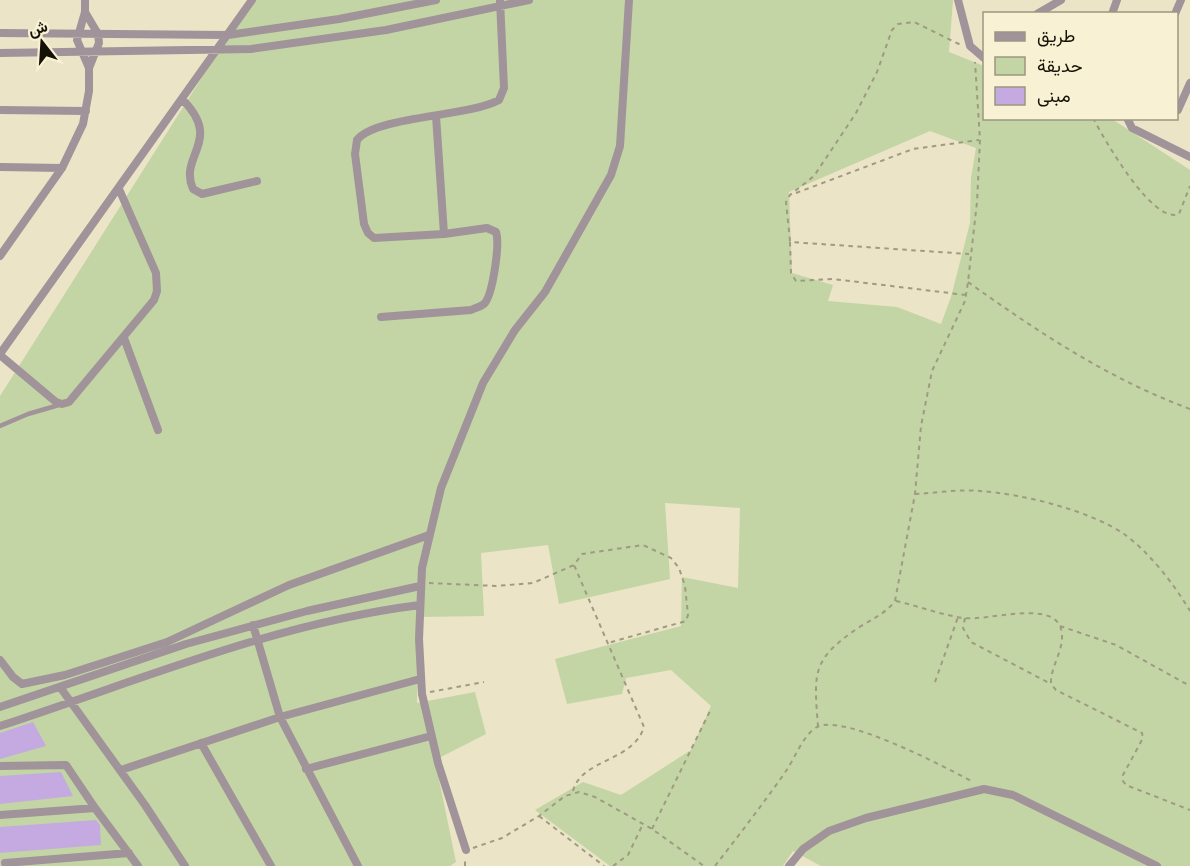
<svg xmlns="http://www.w3.org/2000/svg" width="1190" height="866" font-family="'Fira Sans',Vazirmatn,sans-serif">
	<style>
		.green { fill: #c3d5a4; fill-rule: evenodd }
		.building { fill: #c4aae1 }
		.lines { fill: none; stroke-linecap: round; stroke-linejoin: round }
		.path { stroke: #9f9a83; stroke-width: 2; stroke-dasharray: 4.5 4.5; stroke-linecap: butt }
		.lane { stroke: #a09399; stroke-width: 4.5 }
		.street { stroke: #a09399; stroke-width: 8 }
	</style>
	<rect width="100%" height="100%" fill="#ebe4c6"/>
	<!-- green -->
	<path class="green" d="M251,0H953L949,52L984,66V118L1112,119L1190,170V866H821L793,851L783,866H610L535,810L583,782L621,795L691,750L711,706L671,670L626,678L622,694L567,704L555,659L681,626L682,577L738,588L740,508L665,503L670,579L559,604L548,545L481,553L484,616L418,617L417,703L475,692L486,734L435,760L456,862L450,866H0V396ZM930,131L976,148L971,178L970,223L951,297L941,324L897,307L828,301L833,285L792,273L789,192Z"/>
	<!-- building -->
	<path class="building" d="M33,722L46,746L0,759V733Z
		M61,772L73,796L0,804V776Z
		M96,820L100,825L101,845L0,853V827Z"/>
	<g class="lines">
		<!-- path -->
		<path class="path" d="M1093,118C1104,139 1153,225 1179,214L1190,186
			M796,193L913,149L979,140
			M790,241L786,202L790,195L814,176L856,113L877,72L892,30L898,24L914,22L961,45
			M968,282C1038,332 1109,379 1190,409
			M966,295L833,279L796,281L791,273L790,242L969,254
			M915,494C936,493 959,489 980,491C1022,494 1089,510 1124,534C1149,552 1174,584 1190,611
			M429,583L496,586L533,583L574,565L582,554L643,545L671,558L679,568L685,586L688,615L686,621L608,643
			M896,601C918,606 941,615 964,618C987,621 1049,601 1060,626C1068,646 1050,665 1051,684L1056,690L1142,733L1143,738L1123,775V781L1126,785L1190,810
			M965,618L963,628L971,642L1051,684
			M1060,626L1116,645L1190,686
			M935,682L958,617
			M430,692L484,682
			M818,727C814,673 811,660 858,628C872,619 885,614 895,601L915,494L921,426L932,371L965,301L968,282L977,202L980,140L975,62
			M573,791C581,759 633,762 644,727L574,565
			M539,816L604,866
			M652,829L711,709
			M473,848L502,838L539,816L565,796L579,792L595,797L652,829L704,866
			M465,866V858
			M613,866L628,855L643,824
			M715,866C739,835 763,804 786,771C795,758 803,735 817,727C843,713 947,768 973,782"/>
		<!-- lane -->
		<path class="lane" d="M0,426L28,414L59,405"/>
		<!-- street -->
		<path class="street" d="M85,0V12L77,40L89,68
			M958,0L970,46L984,58
			M1037,14L1061,0
			M1112,14L1117,0
			M1175,14L1181,0
			M0,33L228,35L339,19L436,0
			M0,53L251,49L386,30L529,0
			M182,99C224,141 178,155 193,189L202,194L257,181
			M0,110L86,111
			M1178,110L1190,83
			M436,116L444,234
			M1127,118L1132,128L1190,157
			M0,167L62,168
			M0,256L62,168L83,124L89,91V68L99,43L98,34L85,12
			M381,317L471,310C475,308 480,307 484,304C493,295 500,243 496,232L487,228L444,234L374,238L368,233L364,224L355,154L357,140C375,116 468,117 499,100L504,88L500,0
			M124,338L158,430
			M0,354L252,0
			M0,355L56,402L62,404L69,402L154,300L157,291L156,273L119,189
			M253,625L280,717L358,866
			M0,660L13,677L22,684L65,675L167,642L289,585L429,535
			M60,687L145,805L185,866
			M0,707L186,644L307,611L420,586
			M0,726C138,681 275,623 420,605
			M201,743L271,866
			M1,766L66,765L95,808
			M306,769L431,736
			M121,770L280,717L420,679
			M0,815L95,808L138,866
			M466,850L438,763L422,694L419,639L422,568L441,488L483,383L515,330L545,292L611,175L620,146L629,0
			M5,863L129,853
			M789,866L803,849L829,831L866,818L984,789L1013,795L1157,866"/>
	</g>
	<!-- legend -->
	<rect x="983" y="12" width="195" height="108" fill="#f9f1d3" stroke="#9d9781" stroke-width="1.5"/>
	<rect x="995" y="32" width="30" height="9" fill="#a09399" stroke="#9d9781" stroke-width="1.5"/>
	<text x="1037" y="42" font-size="18" fill="#141107">طريق</text>
	<rect x="995" y="57" width="30" height="18" fill="#c3d5a4" stroke="#9d9781" stroke-width="1.5"/>
	<text x="1037" y="72" font-size="18" fill="#141107">حديقة</text>
	<rect x="995" y="87" width="30" height="18" fill="#c4aae1" stroke="#9d9781" stroke-width="1.5"/>
	<text x="1037" y="102" font-size="18" fill="#141107">مبنى</text>
	<!-- north arrow -->
	<g transform="translate(42 42) rotate(343)" stroke="#f9f1d3" stroke-width="4.5" paint-order="stroke">
	<path d="M0-4.5L10 22L0 15L-10 22Z" fill="#141107"/>
	<text y="-9" font-size="16" font-weight="bold" text-anchor="middle" fill="#141107">ش</text>
	</g>
</svg>
